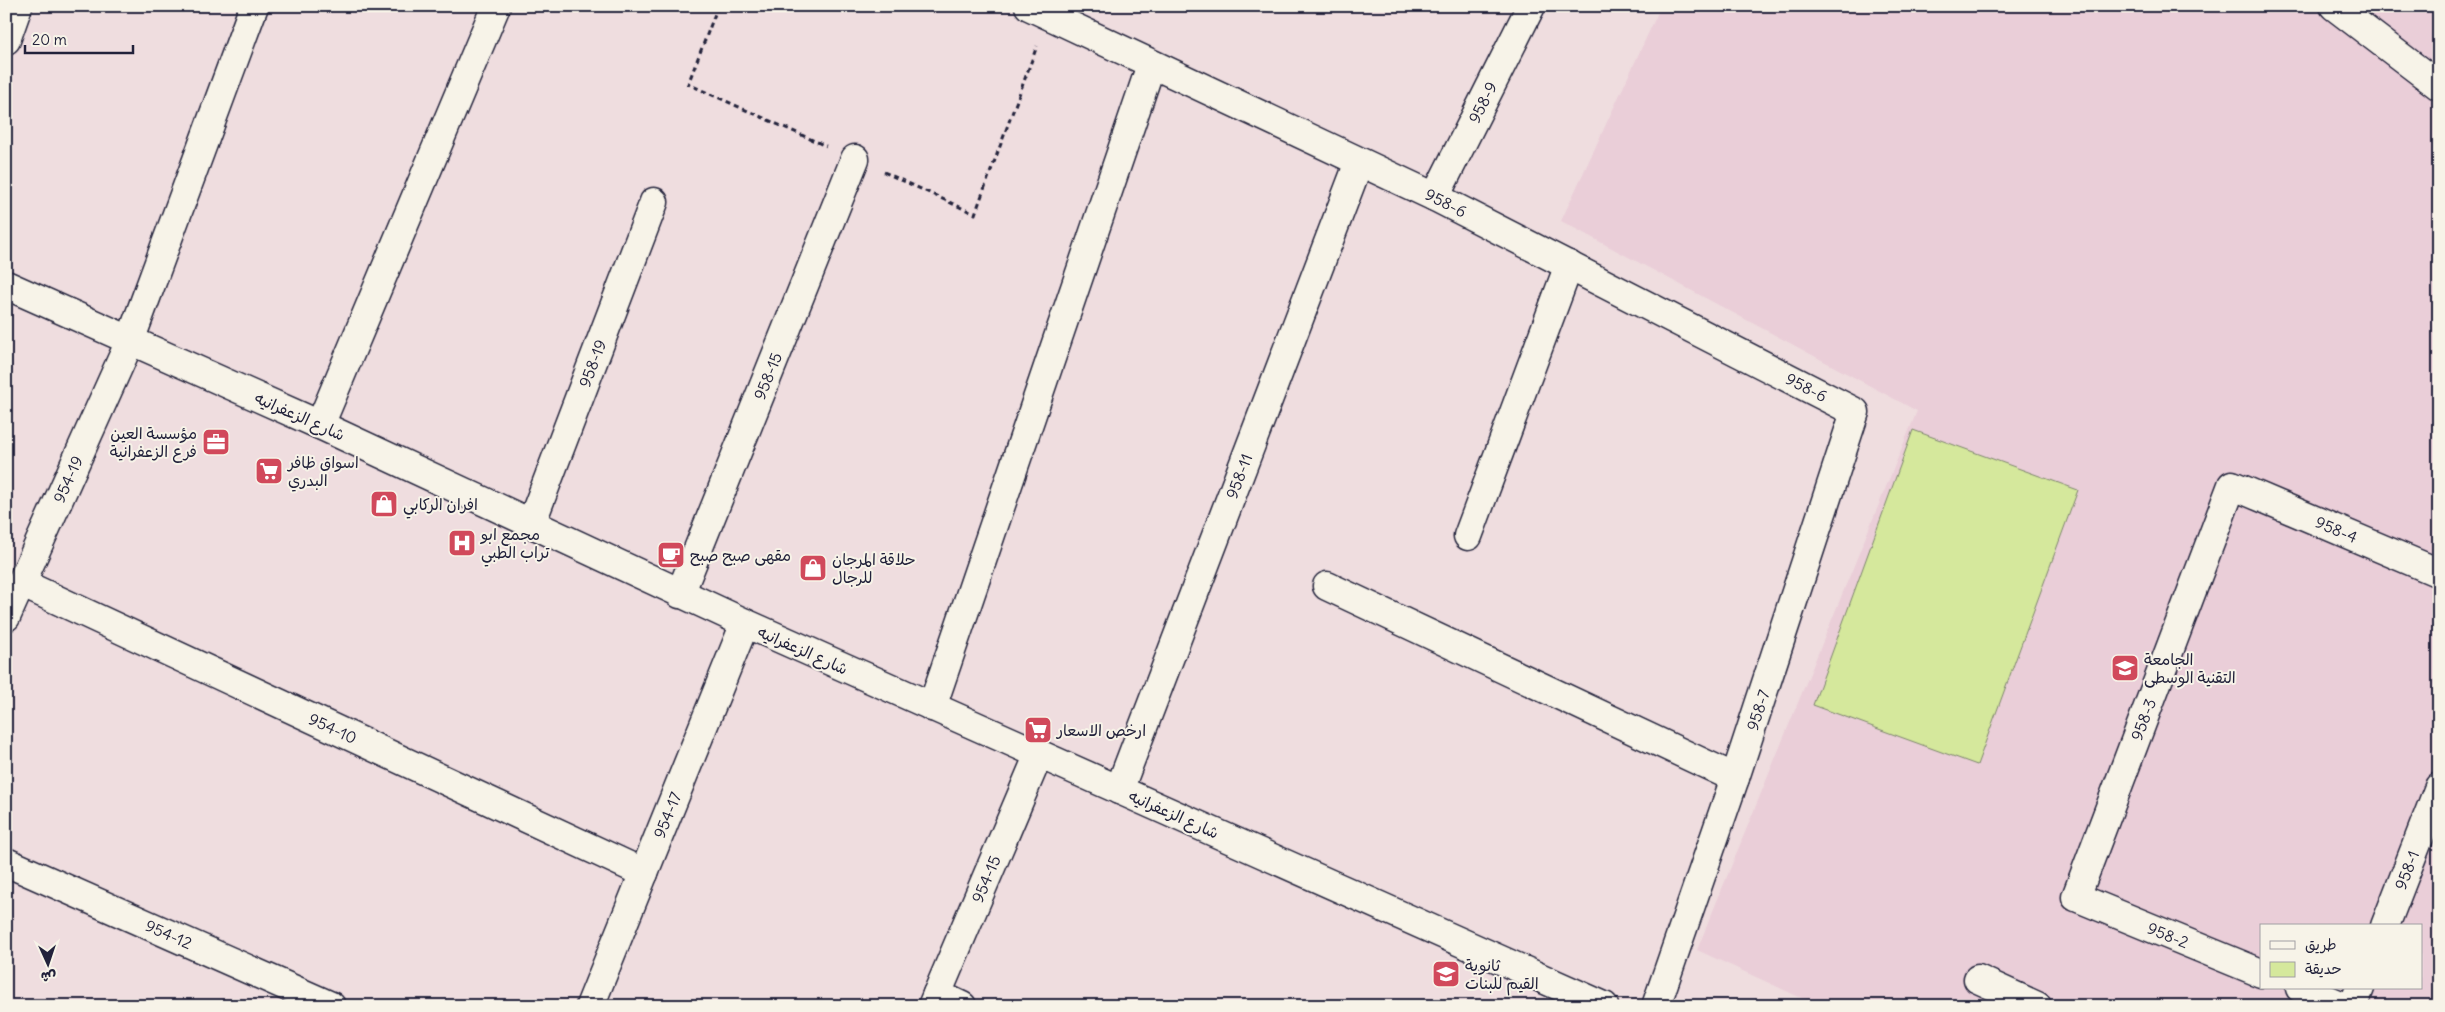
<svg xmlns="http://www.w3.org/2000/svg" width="2445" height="1012" font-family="Delius,'Playpen Sans Arabic',sans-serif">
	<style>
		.built { fill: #eaced8; fill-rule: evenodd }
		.green { fill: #d5e89c; stroke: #7c856c }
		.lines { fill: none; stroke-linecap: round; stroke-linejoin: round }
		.minor-casing { stroke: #22223b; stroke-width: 31 }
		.path { stroke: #22223b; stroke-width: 3; stroke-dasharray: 5 4; stroke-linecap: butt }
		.minor { stroke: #f7f3e8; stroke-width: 28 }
		.labels { text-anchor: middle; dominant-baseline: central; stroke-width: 4; stroke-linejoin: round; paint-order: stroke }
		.street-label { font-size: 16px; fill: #22223b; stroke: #f7f3e8 }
		.poi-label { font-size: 16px; fill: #22223b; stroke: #f7f3e8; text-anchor: start }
	</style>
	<rect width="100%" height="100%" fill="#efdddf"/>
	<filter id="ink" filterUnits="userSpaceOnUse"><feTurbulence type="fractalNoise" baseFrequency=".02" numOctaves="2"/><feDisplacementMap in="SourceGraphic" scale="10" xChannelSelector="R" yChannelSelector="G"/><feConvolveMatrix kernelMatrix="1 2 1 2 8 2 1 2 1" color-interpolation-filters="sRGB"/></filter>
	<g filter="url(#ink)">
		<!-- built -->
		<path class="built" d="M1661,6H2439V1006H1819L1697,950L1917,411L1561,221ZM2261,926H2421V988H2261Z"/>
		<!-- green -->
		<path class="green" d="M1913,430L2078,490L1977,765L1813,705Z"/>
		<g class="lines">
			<defs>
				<g id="minor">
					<path id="s1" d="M1029,6L1435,197L1855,412L1735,778L1656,1006"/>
					<path d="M2334,6L2439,86"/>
					<path d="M6,40L18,6"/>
					<path id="s2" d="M1435,197L1531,6"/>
					<path d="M6,285L320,425L745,623L1604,1006"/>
					<path d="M320,425L496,6"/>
					<path id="s3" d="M531,524L654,202"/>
					<path d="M1468,536L1569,265"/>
					<path id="s4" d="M21,583L644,873"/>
					<path d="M1327,586L1735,778"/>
					<path id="s5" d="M680,594L855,159"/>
					<path id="s6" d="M6,617L130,341L254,6"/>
					<path d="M932,707L1151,65"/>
					<path id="s7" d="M1119,790L1359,162"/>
					<path id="s8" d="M6,862L331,1006"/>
					<path id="s9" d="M2385,926L2439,787"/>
					<path id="s10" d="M2261,973L2076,897L2232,485L2439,573"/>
					<path d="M1978,979L2037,1006"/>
					<path d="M2300,988L2343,1006"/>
					<path d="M937,994L962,1006"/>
					<path id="s11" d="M590,1006L745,623"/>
					<path id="s12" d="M932,1006L1039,754"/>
					<path d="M2353,1006L2360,988"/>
				</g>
			</defs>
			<!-- minor casing -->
			<use href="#minor" class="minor-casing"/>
			<!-- path -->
			<path class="path" d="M718,6L688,84L826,146
				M884,172L975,214L1037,46"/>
			<!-- minor -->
			<use href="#minor" class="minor"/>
		</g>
	</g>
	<!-- icons -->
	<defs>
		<symbol id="office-square" viewBox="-11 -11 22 22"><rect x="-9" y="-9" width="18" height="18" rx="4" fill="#d1495b" stroke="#f7f3e8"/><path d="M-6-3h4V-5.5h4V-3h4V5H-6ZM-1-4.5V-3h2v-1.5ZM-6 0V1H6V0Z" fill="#fff"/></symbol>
		<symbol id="supermarket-square" viewBox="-11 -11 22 22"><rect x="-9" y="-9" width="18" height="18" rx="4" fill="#d1495b" stroke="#f7f3e8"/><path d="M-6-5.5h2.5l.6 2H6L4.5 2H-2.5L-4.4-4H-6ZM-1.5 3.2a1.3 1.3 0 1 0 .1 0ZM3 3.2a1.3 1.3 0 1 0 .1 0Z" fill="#fff"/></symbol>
		<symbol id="shop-square" viewBox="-11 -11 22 22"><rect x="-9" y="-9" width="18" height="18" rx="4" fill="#d1495b" stroke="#f7f3e8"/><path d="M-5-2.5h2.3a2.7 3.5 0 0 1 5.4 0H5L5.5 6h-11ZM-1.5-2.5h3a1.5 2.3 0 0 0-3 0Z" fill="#fff"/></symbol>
		<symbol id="hospital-square" viewBox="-11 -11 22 22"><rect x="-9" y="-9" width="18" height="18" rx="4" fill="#d1495b" stroke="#f7f3e8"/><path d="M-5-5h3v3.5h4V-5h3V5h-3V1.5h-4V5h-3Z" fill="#fff"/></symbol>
		<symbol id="cafe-square" viewBox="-11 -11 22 22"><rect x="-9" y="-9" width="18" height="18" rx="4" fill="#d1495b" stroke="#f7f3e8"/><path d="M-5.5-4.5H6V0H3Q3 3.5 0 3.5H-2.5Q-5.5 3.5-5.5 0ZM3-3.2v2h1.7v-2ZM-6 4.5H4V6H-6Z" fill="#fff"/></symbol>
		<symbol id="university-square" viewBox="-11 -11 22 22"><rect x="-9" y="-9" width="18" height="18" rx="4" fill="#d1495b" stroke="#f7f3e8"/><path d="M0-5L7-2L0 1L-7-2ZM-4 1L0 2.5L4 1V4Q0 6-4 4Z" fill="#fff"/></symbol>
		<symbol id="school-square" viewBox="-11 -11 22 22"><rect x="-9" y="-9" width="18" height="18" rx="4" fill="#d1495b" stroke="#f7f3e8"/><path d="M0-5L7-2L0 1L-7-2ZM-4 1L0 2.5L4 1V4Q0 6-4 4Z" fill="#fff"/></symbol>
	</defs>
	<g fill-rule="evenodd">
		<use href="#office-square" x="200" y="426" width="32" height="32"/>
		<use href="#supermarket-square" x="253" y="455" width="32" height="32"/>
		<use href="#shop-square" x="368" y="488" width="32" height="32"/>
		<use href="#hospital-square" x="446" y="527" width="32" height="32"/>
		<use href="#cafe-square" x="655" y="539" width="32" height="32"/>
		<use href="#shop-square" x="797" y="552" width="32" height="32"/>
		<use href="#university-square" x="2109" y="652" width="32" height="32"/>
		<use href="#supermarket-square" x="1022" y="714" width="32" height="32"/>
		<use href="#school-square" x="1430" y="958" width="32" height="32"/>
	</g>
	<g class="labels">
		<!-- street labels -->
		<g class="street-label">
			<text stroke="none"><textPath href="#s2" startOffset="106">958-9</textPath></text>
			<text stroke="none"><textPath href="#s1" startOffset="461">958-6</textPath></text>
			<text stroke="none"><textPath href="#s3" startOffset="172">958-19</textPath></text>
			<text stroke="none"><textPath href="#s5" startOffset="235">958-15</textPath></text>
			<text stroke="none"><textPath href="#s1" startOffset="866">958-6</textPath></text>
			<text transform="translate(300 416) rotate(24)">شارع الزعفرانيه</text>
			<text stroke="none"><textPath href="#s7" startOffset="336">958-11</textPath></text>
			<text stroke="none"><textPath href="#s6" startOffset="151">954-19</textPath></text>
			<text stroke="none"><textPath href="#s10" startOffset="754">958-4</textPath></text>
			<text transform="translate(803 650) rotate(24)">شارع الزعفرانيه</text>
			<text transform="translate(1758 710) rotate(-72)">958-7</text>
			<text stroke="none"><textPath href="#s10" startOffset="390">958-3</textPath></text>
			<text stroke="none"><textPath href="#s4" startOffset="344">954-10</textPath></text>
			<text transform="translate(1174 814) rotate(24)">شارع الزعفرانيه</text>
			<text stroke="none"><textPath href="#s11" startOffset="206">954-17</textPath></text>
			<text stroke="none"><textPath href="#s9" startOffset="60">958-1</textPath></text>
			<text stroke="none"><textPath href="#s12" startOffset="138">954-15</textPath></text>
			<text stroke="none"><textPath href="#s8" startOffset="178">954-12</textPath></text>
			<text transform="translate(2168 935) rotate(22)">958-2</text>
		</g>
		<!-- poi labels -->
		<g class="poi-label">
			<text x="197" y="433" text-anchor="end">مؤسسة العين<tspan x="197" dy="18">فرع الزعفرانية</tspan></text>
			<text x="288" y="462">اسواق ظافر<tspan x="288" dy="18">البدري</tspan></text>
			<text x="403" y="504">افران الركابي</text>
			<text x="481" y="534">مجمع ابو<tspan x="481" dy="18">تراب الطبي</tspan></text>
			<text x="690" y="555">مقهى صبح صبح</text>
			<text x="832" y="559">حلاقة المرجان<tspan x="832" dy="18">للرجال</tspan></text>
			<text x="2144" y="659">الجامعة<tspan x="2144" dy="18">التقنية الوسطى</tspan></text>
			<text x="1057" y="730">ارخص الاسعار</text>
			<text x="1465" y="965">ثانوية<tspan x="1465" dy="18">القيم للبنات</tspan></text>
		</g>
	</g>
	<!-- margin -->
	<rect width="2445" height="1012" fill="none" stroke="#f7f3e8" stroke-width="25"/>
	<rect x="12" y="12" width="2420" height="987" fill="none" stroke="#22223b" stroke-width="2" filter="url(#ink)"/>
	<!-- legend -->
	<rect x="2260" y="924" width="162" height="65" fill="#f7f3e8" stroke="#a29fa3"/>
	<rect x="2270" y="941" width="25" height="8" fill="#f7f3e8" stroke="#a29fa3"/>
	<text x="2305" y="950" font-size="15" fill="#22223b">طريق</text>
	<rect x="2270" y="962" width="25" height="15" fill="#d5e89c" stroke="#a29fa3"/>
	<text x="2305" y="974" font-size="15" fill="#22223b">حديقة</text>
	<!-- north arrow -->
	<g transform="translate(48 964) rotate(177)" stroke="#f7f3e8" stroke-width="4" paint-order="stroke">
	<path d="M0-4L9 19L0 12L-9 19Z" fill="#22223b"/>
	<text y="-8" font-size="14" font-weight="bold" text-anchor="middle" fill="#22223b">ش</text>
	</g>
	<!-- scale -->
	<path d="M25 45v8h108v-8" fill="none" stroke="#22223b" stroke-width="2.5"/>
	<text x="32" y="45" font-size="15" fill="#22223b" stroke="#f7f3e8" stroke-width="4" paint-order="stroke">20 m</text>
</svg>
